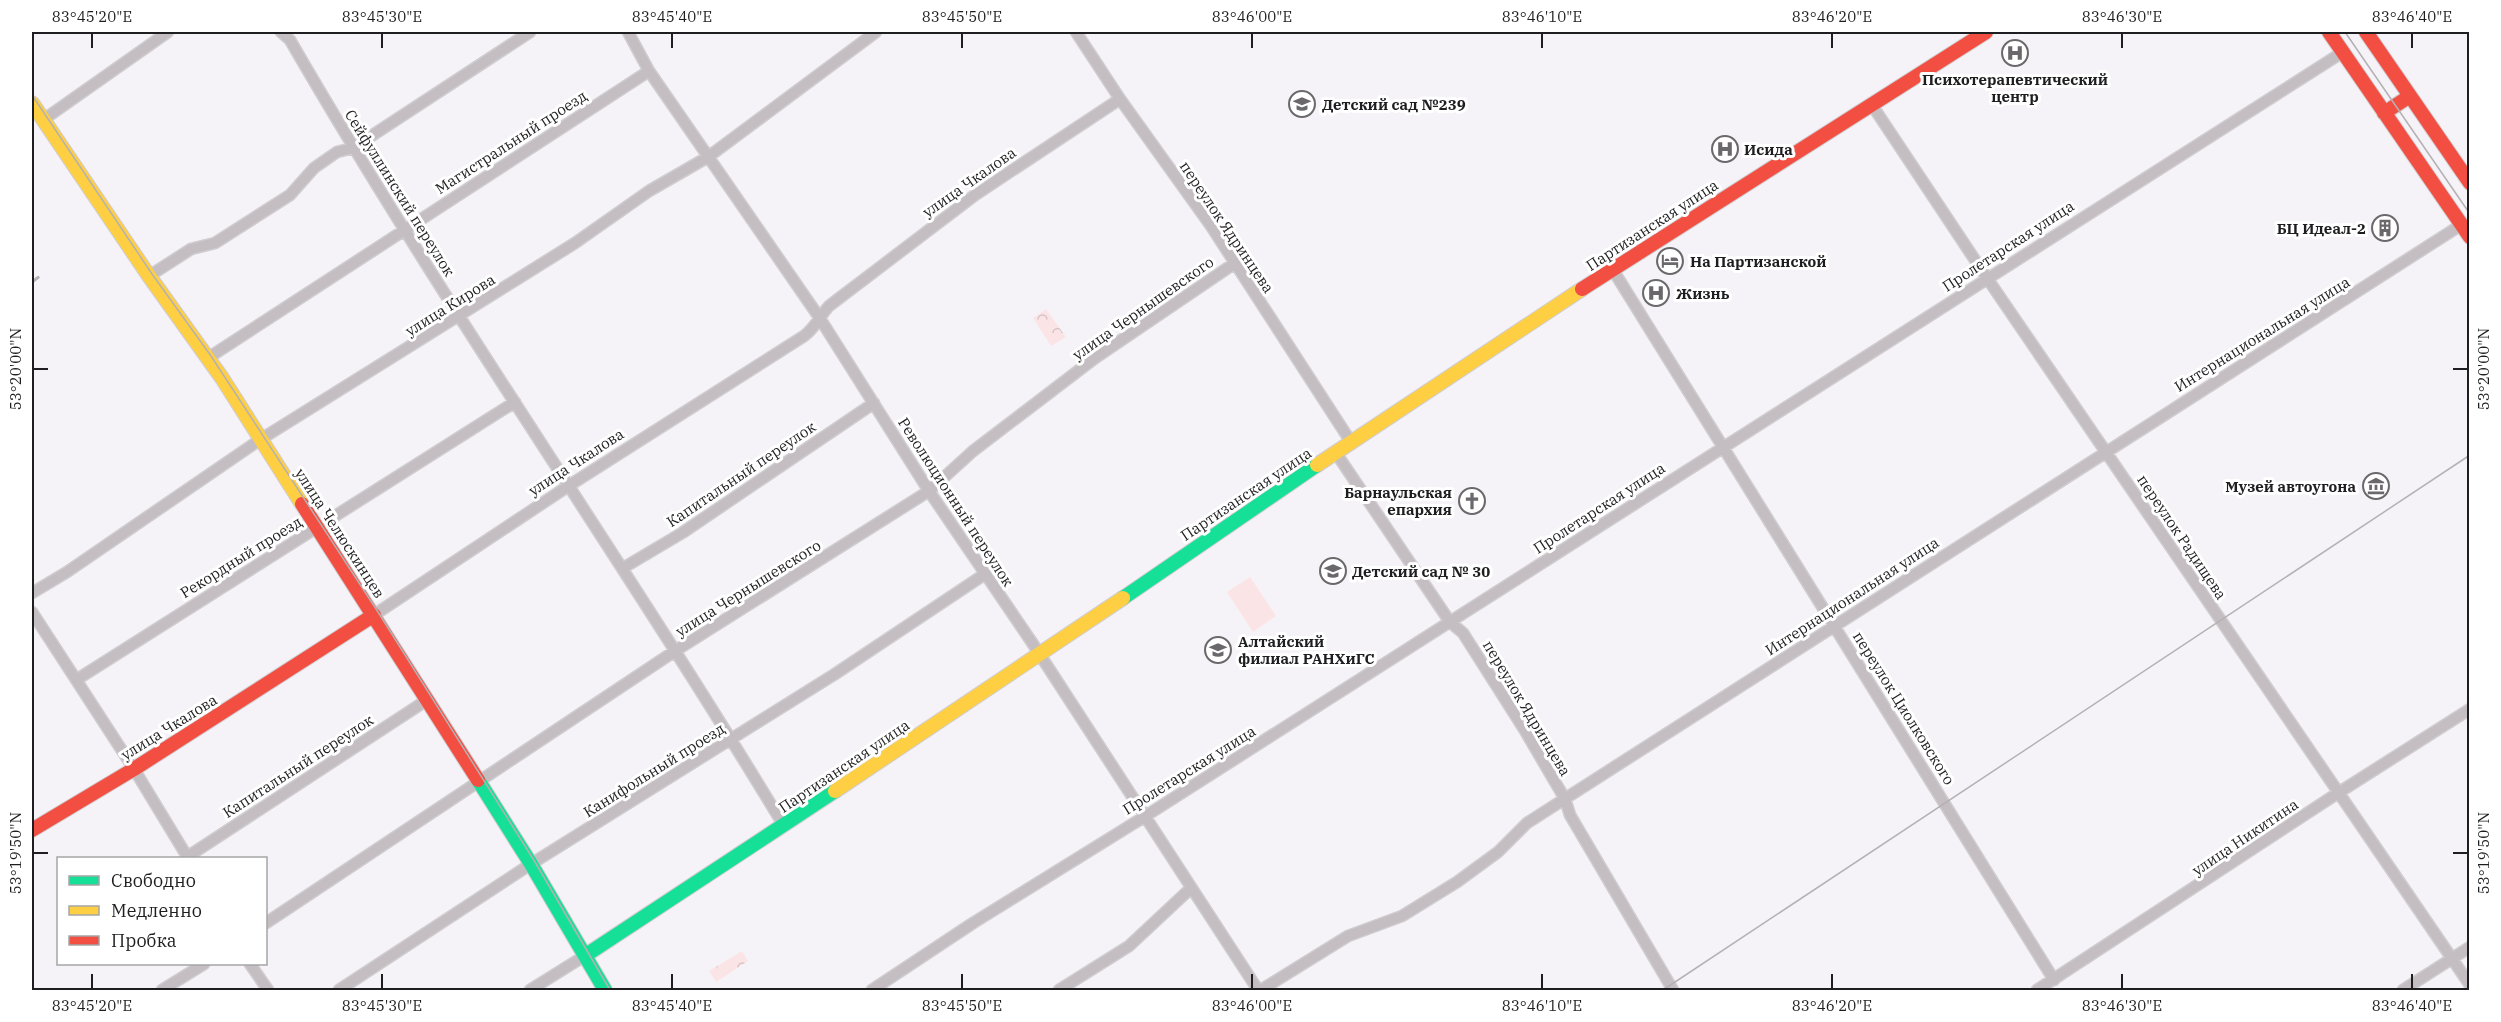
<svg xmlns="http://www.w3.org/2000/svg" width="2501" height="1022" font-family="'IBM Plex Serif',serif">
	<style>
		.grass { fill: #fbe4e5 }
		.park { fill: url(#park-crowns) }
		.lines { fill: none; stroke-linecap: round; stroke-linejoin: round }
		.street-casing { stroke: #cfcdd0; stroke-width: 13 }
		.fast-casing { stroke: #cfcdd0; stroke-width: 16 }
		.slow-casing { stroke: #cfcdd0; stroke-width: 16 }
		.jam-casing { stroke: #cfcdd0; stroke-width: 16 }
		.street { stroke: #c4bdc1; stroke-width: 10 }
		.fast { stroke: #16e098; stroke-width: 14 }
		.slow { stroke: #ffcf43; stroke-width: 14 }
		.jam { stroke: #f24e42; stroke-width: 14 }
		.tram { stroke: #b5b1b3; stroke-width: 1.5 }
		.rail { stroke: #b5b1b3; stroke-width: 3; stroke-dasharray: 9 4.5; stroke-linecap: butt }
		.ticks { fill: none; stroke: #1e1d1f; stroke-width: 2 }
		.labels { text-anchor: middle; dominant-baseline: central; stroke-width: 6; stroke-linejoin: round; paint-order: stroke }
		.poi-label { font-size: 15px; font-weight: bold; fill: #1e1d1f; stroke: #fff; text-anchor: start }
		.street-label { font-size: 15px; fill: #1e1d1f; stroke: #fff }
		.neatline { fill: none; stroke: #1e1d1f; stroke-width: 2 }
		.ticks-label { font-size: 15px; text-anchor: middle; fill: #1e1d1f }
	</style>
	<defs>
		<pattern id="park-crowns" width="20" height="18" patternUnits="userSpaceOnUse" patternTransform="scale(1.5)"><rect width="20" height="18" fill="#fbe4e5"/><path d="M2 6a3 3 0 1 1 6 0M12 15a3 3 0 1 1 6 0" fill="none" stroke="#d7c3c4"/></pattern>
	</defs>
	<rect width="100%" height="100%" fill="#f6f3f8"/>
	<!-- grass -->
	<path class="grass" d="M1250,577L1276,616L1253,632L1227,592Z"/>
	<!-- park -->
	<path class="park" d="M1046,309L1066,337L1051,346L1033,318Z
		M742,951L748,961L716,982L709,971Z"/>
	<g class="lines">
		<defs>
			<path id="street" d="M281,32L290,40C445,308 624,561 784,826
				M628,32L649,71L819,317L929,491L1033,644L1258,990
				M1076,32L1120,99L1211,226L1351,442
				M1872,105L1987,278L2470,985
				M43,120L168,32
				M1613,270L2054,980
				M149,276L191,249L215,243L290,195L314,168L337,152L353,148L530,32
				M208,358L649,71
				M1336,453L1450,622L1463,633L1524,729L1565,799L1570,815L1673,990
				M623,568L682,533L874,403
				M32,593L67,572L258,441L575,243L649,191L708,157L876,32
				M32,612L134,769L188,858
				M374,615L570,485L804,336C815,328 820,316 829,306L975,195L1120,99
				M76,680L515,402
				M187,857L427,700
				M266,923L675,651L929,491L973,451L1095,358L1235,263
				M250,964L268,990
				M162,990L204,964
				M339,990L531,864L835,674L985,574
				M530,990L586,955
				M872,990L973,923L1144,817L2343,52
				M1059,990L1129,946L1190,889
				M1261,990L1348,936L1402,916L1457,882L1498,852L1527,823L2461,225
				M2037,990L2338,793L2470,709
				M2403,990L2470,947"/>
			<path id="fast" d="M1123,598L1317,465
				M478,780L531,864L605,990
				M586,955L835,791"/>
			<path id="slow" d="M32,103L149,276L222,378L302,504
				M1317,465L1582,289
				M835,791L1123,598"/>
			<path id="jam" d="M2329,32L2470,237
				M2366,32L2470,183
				M2384,113L2410,96
				M1582,289L1986,32
				M302,504L478,780
				M32,830L134,769L374,615"/>
		</defs>
		<!-- street casing -->
		<use href="#street" class="street-casing"/>
		<!-- fast casing -->
		<use href="#fast" class="fast-casing"/>
		<!-- slow casing -->
		<use href="#slow" class="slow-casing"/>
		<!-- jam casing -->
		<use href="#jam" class="jam-casing"/>
		<!-- street -->
		<use href="#street" class="street"/>
		<!-- fast -->
		<use href="#fast" class="fast"/>
		<!-- slow -->
		<use href="#slow" class="slow"/>
		<!-- jam -->
		<use href="#jam" class="jam"/>
		<!-- tram -->
		<path class="tram" d="M2345,32L2470,214
			M32,95L152,274L211,356L378,612L535,862L610,990
			M1663,990L2470,455"/>
		<!-- rail -->
		<path class="rail" d="M32,282L40,276"/>
	</g>
	<!-- ticks -->
	<path class="ticks" d="M92,33V48M382,33V48M672,33V48M962,33V48M1252,33V48M1542,33V48M1832,33V48M2122,33V48M2412,33V48M33,369H48M2453,369H2468M33,853H48M2453,853H2468M92,974V989M382,974V989M672,974V989M962,974V989M1252,974V989M1542,974V989M1832,974V989M2122,974V989M2412,974V989"/>
	<!-- icons -->
	<defs>
		<symbol id="hospital-ring" viewBox="-11 -11 22 22"><circle r="9.5" fill="#fff" stroke="#6a686b" stroke-width="1.5"/><path d="M-5-5h3v3.5h4V-5h3V5h-3V1.5h-4V5h-3Z" fill="#6a686b"/></symbol>
		<symbol id="school-ring" viewBox="-11 -11 22 22"><circle r="9.5" fill="#fff" stroke="#6a686b" stroke-width="1.5"/><path d="M0-5L7-2L0 1L-7-2ZM-4 1L0 2.5L4 1V4Q0 6-4 4Z" fill="#6a686b"/></symbol>
		<symbol id="building-ring" viewBox="-11 -11 22 22"><circle r="9.5" fill="#fff" stroke="#6a686b" stroke-width="1.5"/><path d="M-4-6H4V6H1V3H-1V6H-4ZM-2.5-4.3h1.7v1.8h-1.7ZM.8-4.3h1.7v1.8H.8ZM-2.5-1h1.7V.8h-1.7ZM.8-1h1.7V.8H.8Z" fill="#6a686b"/></symbol>
		<symbol id="hotel-ring" viewBox="-11 -11 22 22"><circle r="9.5" fill="#fff" stroke="#6a686b" stroke-width="1.5"/><path d="M-6-4.5h1.5V1H6V5H4.5V3h-9V5H-6ZM-4 0a1.8 1.8 0 1 1 3.6 0ZM.5 0V-2.5h3Q6-2.5 6 0Z" fill="#6a686b"/></symbol>
		<symbol id="museum-ring" viewBox="-11 -11 22 22"><circle r="9.5" fill="#fff" stroke="#6a686b" stroke-width="1.5"/><path d="M0-6L6-3V-2H-6V-3ZM-5-1h2V3h-2ZM-1-1h2V3h-2ZM3-1h2V3H3ZM-6 4H6V6H-6Z" fill="#6a686b"/></symbol>
		<symbol id="church-ring" viewBox="-11 -11 22 22"><circle r="9.5" fill="#fff" stroke="#6a686b" stroke-width="1.5"/><path d="M-1.2-6h2.4v3.5h3.3v2.4h-3.3V6h-2.4V-.1h-3.3v-2.4h3.3Z" fill="#6a686b"/></symbol>
		<symbol id="university-ring" viewBox="-11 -11 22 22"><circle r="9.5" fill="#fff" stroke="#6a686b" stroke-width="1.5"/><path d="M0-5L7-2L0 1L-7-2ZM-4 1L0 2.5L4 1V4Q0 6-4 4Z" fill="#6a686b"/></symbol>
	</defs>
	<g fill-rule="evenodd">
		<use href="#hospital-ring" x="2000" y="38" width="30" height="30"/>
		<use href="#school-ring" x="1287" y="89" width="30" height="30"/>
		<use href="#hospital-ring" x="1710" y="134" width="30" height="30"/>
		<use href="#building-ring" x="2370" y="213" width="30" height="30"/>
		<use href="#hotel-ring" x="1655" y="246" width="30" height="30"/>
		<use href="#hospital-ring" x="1641" y="278" width="30" height="30"/>
		<use href="#museum-ring" x="2361" y="471" width="30" height="30"/>
		<use href="#church-ring" x="1457" y="486" width="30" height="30"/>
		<use href="#school-ring" x="1318" y="556" width="30" height="30"/>
		<use href="#university-ring" x="1203" y="635" width="30" height="30"/>
	</g>
	<g class="labels">
		<!-- poi labels -->
		<g class="poi-label">
			<text x="2015" y="79" text-anchor="middle">Психотерапевтический<tspan x="2015" dy="17">центр</tspan></text>
			<text x="1322" y="104">Детский сад №239</text>
			<text x="1744" y="149">Исида</text>
			<text x="2366" y="228" text-anchor="end">БЦ Идеал-2</text>
			<text x="1690" y="261">На Партизанской</text>
			<text x="1676" y="293">Жизнь</text>
			<text x="2356" y="486" text-anchor="end">Музей автоугона</text>
			<text x="1452" y="492" text-anchor="end">Барнаульская<tspan x="1452" dy="17">епархия</tspan></text>
			<text x="1352" y="571">Детский сад № 30</text>
			<text x="1238" y="641">Алтайский<tspan x="1238" dy="17">филиал РАНХиГС</tspan></text>
		</g>
		<!-- street labels -->
		<g class="street-label">
			<text transform="translate(511 142) rotate(-33)">Магистральный проезд</text>
			<text transform="translate(969 182) rotate(-35)">улица Чкалова</text>
			<text transform="translate(400 193) rotate(58)">Сейфуллинский переулок</text>
			<text transform="translate(1652 225) rotate(-33)">Партизанская улица</text>
			<text transform="translate(1227 227) rotate(56)">переулок Ядринцева</text>
			<text transform="translate(2008 246) rotate(-33)">Пролетарская улица</text>
			<text transform="translate(450 305) rotate(-32)">улица Кирова</text>
			<text transform="translate(1143 308) rotate(-35)">улица Чернышевского</text>
			<text transform="translate(2262 334) rotate(-32)">Интернациональная улица</text>
			<text transform="translate(576 462) rotate(-33)">улица Чкалова</text>
			<text transform="translate(741 474) rotate(-34)">Капитальный переулок</text>
			<text transform="translate(1246 494) rotate(-34)">Партизанская улица</text>
			<text transform="translate(956 502) rotate(57)">Революционный переулок</text>
			<text transform="translate(1599 508) rotate(-33)">Пролетарская улица</text>
			<text transform="translate(340 533) rotate(57)">улица Челюскинцев</text>
			<text transform="translate(2182 537) rotate(56)">переулок Радищева</text>
			<text transform="translate(241 557) rotate(-32)">Рекордный проезд</text>
			<text transform="translate(748 588) rotate(-32)">улица Чернышевского</text>
			<text transform="translate(1852 596) rotate(-33)">Интернациональная улица</text>
			<text transform="translate(1527 708) rotate(59)">переулок Ядринцева</text>
			<text transform="translate(1904 708) rotate(58)">переулок Циолковского</text>
			<text transform="translate(169 727) rotate(-32)">улица Чкалова</text>
			<text transform="translate(298 766) rotate(-33)">Капитальный переулок</text>
			<text transform="translate(844 766) rotate(-34)">Партизанская улица</text>
			<text transform="translate(654 770) rotate(-32)">Канифольный проезд</text>
			<text transform="translate(1189 770) rotate(-32)">Пролетарская улица</text>
			<text transform="translate(2245 837) rotate(-34)">улица Никитина</text>
		</g>
	</g>
	<!-- border -->
	<rect width="2501" height="1022" fill="none" stroke="#ffffff" stroke-width="66"/>
	<!-- legend -->
	<rect x="57" y="857" width="210" height="108" fill="#ffffff" stroke="#a5a5a5" stroke-width="1.5"/>
	<rect x="69" y="876" width="30" height="9" fill="#16e098" stroke="#a5a5a5" stroke-width="1.5"/>
	<text x="111" y="887" font-size="18" fill="#1e1d1f">Свободно</text>
	<rect x="69" y="906" width="30" height="9" fill="#ffcf43" stroke="#a5a5a5" stroke-width="1.5"/>
	<text x="111" y="917" font-size="18" fill="#1e1d1f">Медленно</text>
	<rect x="69" y="936" width="30" height="9" fill="#f24e42" stroke="#a5a5a5" stroke-width="1.5"/>
	<text x="111" y="947" font-size="18" fill="#1e1d1f">Пробка</text>
	<rect x="33" y="33" width="2435" height="956" class="neatline"/>
	<g class="ticks-label">
		<text x="92" y="22">83°45'20"E</text>
		<text x="382" y="22">83°45'30"E</text>
		<text x="672" y="22">83°45'40"E</text>
		<text x="962" y="22">83°45'50"E</text>
		<text x="1252" y="22">83°46'00"E</text>
		<text x="1542" y="22">83°46'10"E</text>
		<text x="1832" y="22">83°46'20"E</text>
		<text x="2122" y="22">83°46'30"E</text>
		<text x="2412" y="22">83°46'40"E</text>
		<text transform="translate(16 369) rotate(-90)" y="5">53°20'00"N</text>
		<text transform="translate(2484 369) rotate(-90)" y="5">53°20'00"N</text>
		<text transform="translate(16 853) rotate(-90)" y="5">53°19'50"N</text>
		<text transform="translate(2484 853) rotate(-90)" y="5">53°19'50"N</text>
		<text x="92" y="1011">83°45'20"E</text>
		<text x="382" y="1011">83°45'30"E</text>
		<text x="672" y="1011">83°45'40"E</text>
		<text x="962" y="1011">83°45'50"E</text>
		<text x="1252" y="1011">83°46'00"E</text>
		<text x="1542" y="1011">83°46'10"E</text>
		<text x="1832" y="1011">83°46'20"E</text>
		<text x="2122" y="1011">83°46'30"E</text>
		<text x="2412" y="1011">83°46'40"E</text>
	</g>
</svg>
